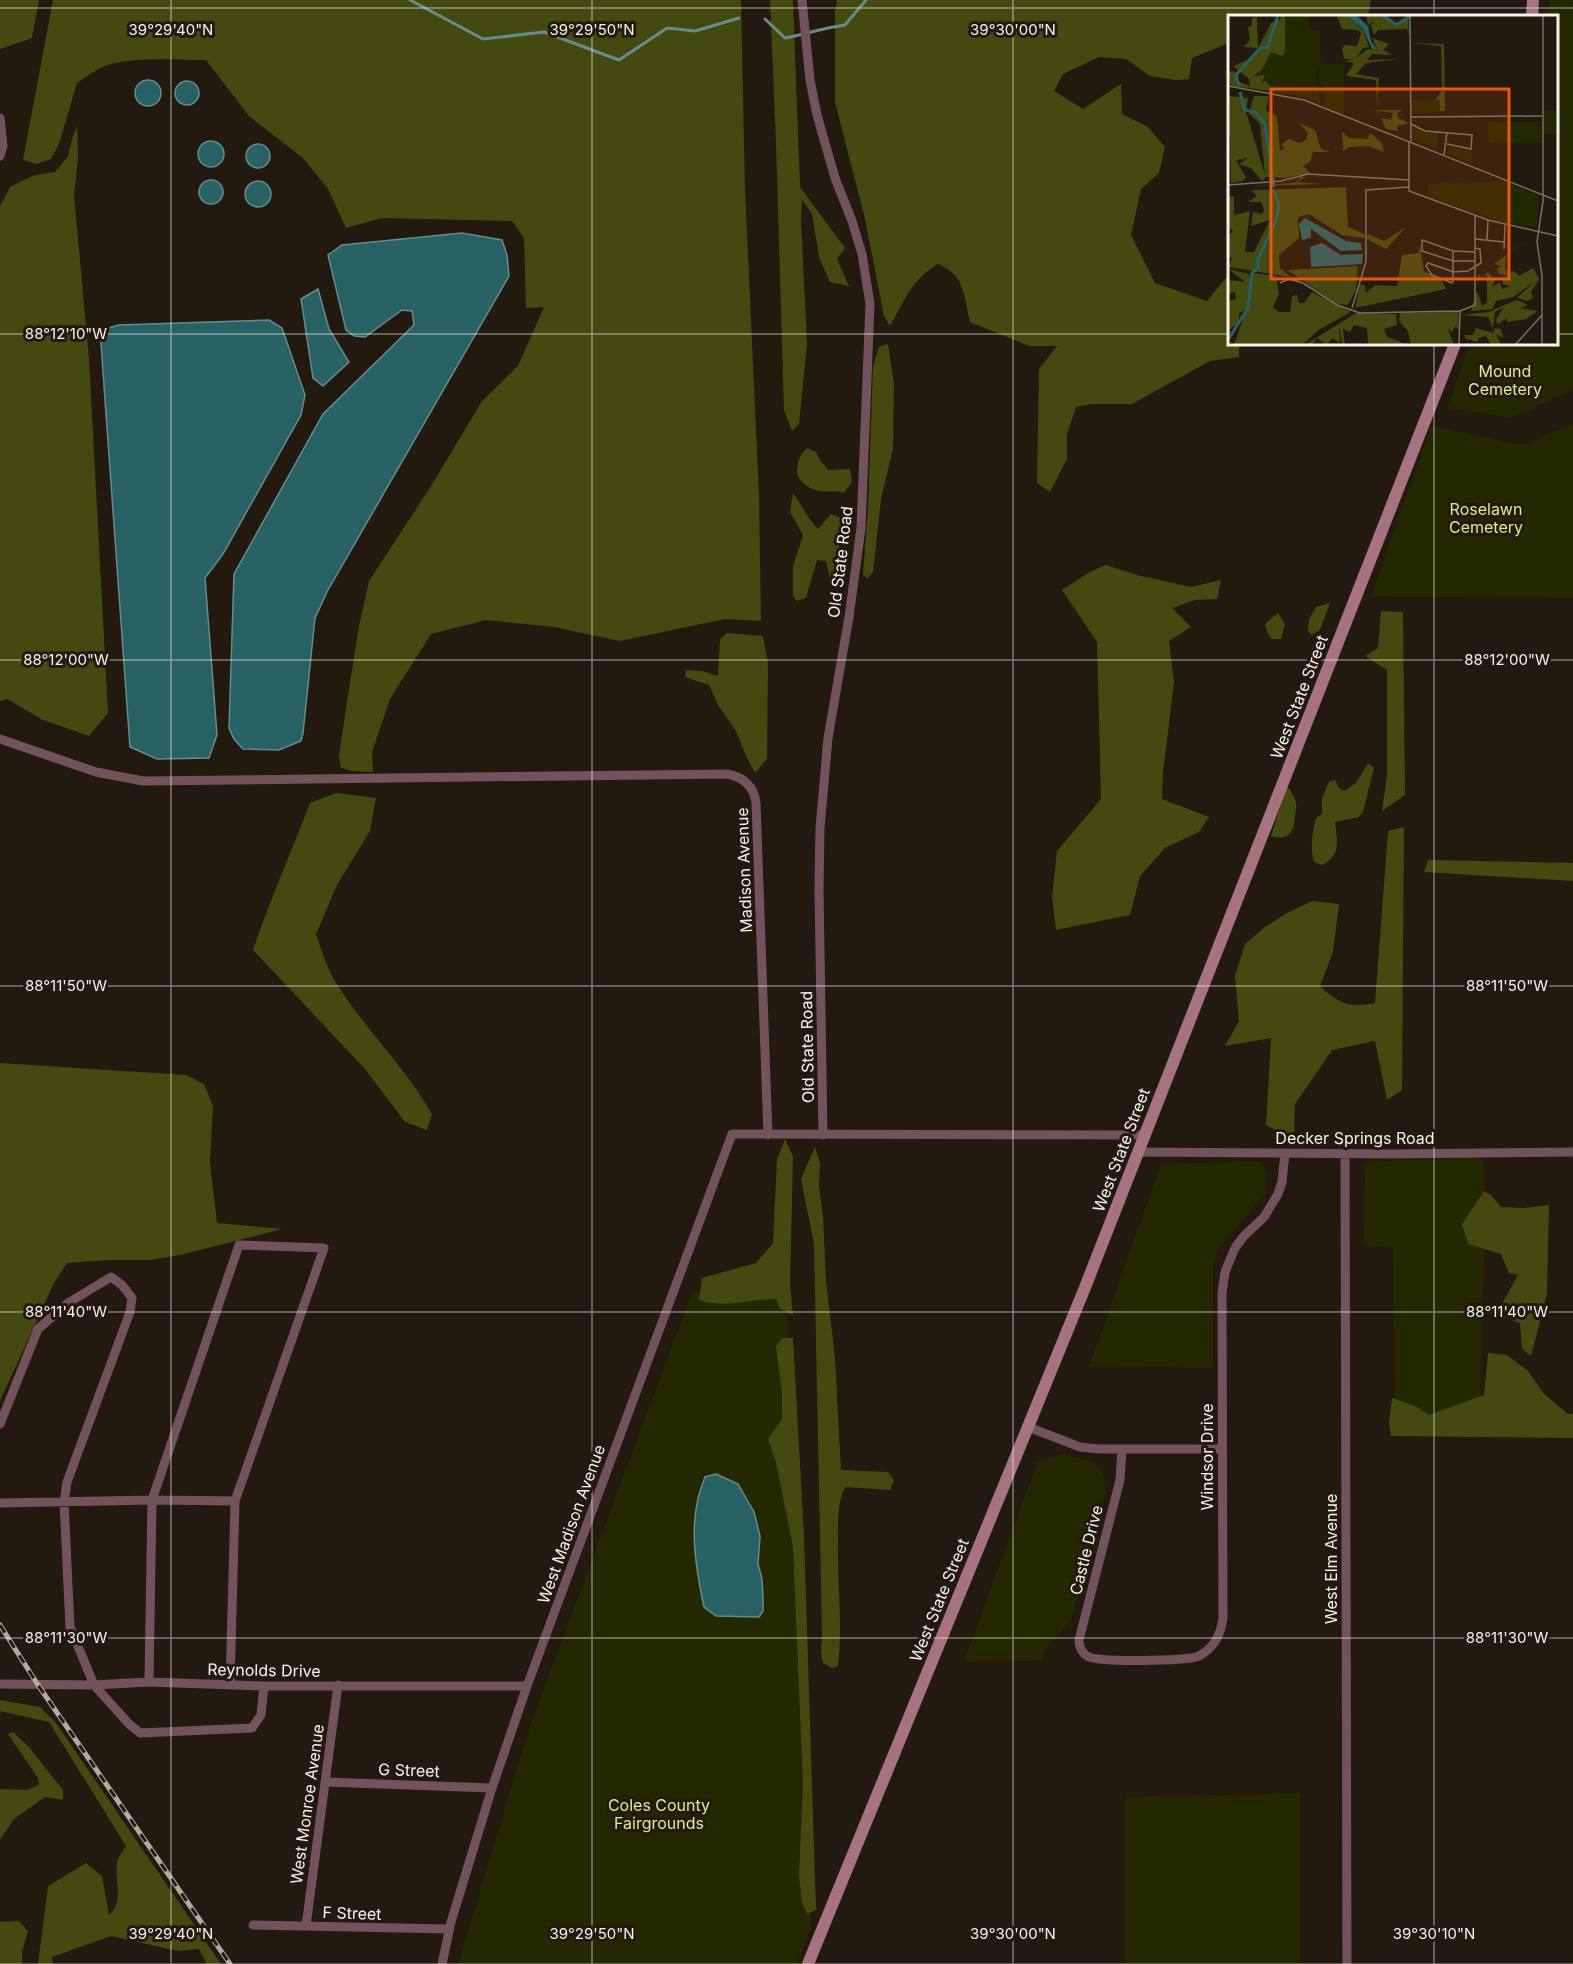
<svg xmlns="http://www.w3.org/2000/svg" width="1573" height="1964" font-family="Inter,sans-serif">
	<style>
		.green { fill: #242800 }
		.forest { fill: #43490f }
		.water { fill: #286164; stroke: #678c8c; stroke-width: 1.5 }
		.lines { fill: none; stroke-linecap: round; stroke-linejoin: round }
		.stream { stroke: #678c8c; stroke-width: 3 }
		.street { stroke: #73535b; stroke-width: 9 }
		.secondary { stroke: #a67380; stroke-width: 12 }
		.rail-casing { stroke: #b2aba3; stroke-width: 5 }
		.rail { stroke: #22190f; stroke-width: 3; stroke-dasharray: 9; stroke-linecap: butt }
		.ticks { fill: none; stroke: #f9f2eb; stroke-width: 1.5; stroke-opacity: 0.45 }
		.labels { text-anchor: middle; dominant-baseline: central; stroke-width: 6; stroke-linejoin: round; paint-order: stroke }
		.park-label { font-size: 16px; fill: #deed86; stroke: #22190f }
		.street-label { font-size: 16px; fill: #f9f2eb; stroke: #22190f }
		.inset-river { fill: none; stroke: #286164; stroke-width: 3 }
		.inset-road { fill: none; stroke: #787067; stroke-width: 1.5 }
		.view { fill: #e8590c; fill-opacity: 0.15; stroke: #e8590c; stroke-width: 3 }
		.inset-edge { fill: none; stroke: #f9f2eb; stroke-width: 3 }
		.ticks-label { font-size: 15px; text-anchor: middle; fill: #f9f2eb; stroke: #22190f; stroke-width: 6; stroke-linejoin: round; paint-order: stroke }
	</style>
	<rect width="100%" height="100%" fill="#22190f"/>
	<!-- green -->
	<path class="green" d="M1549,0H1573V389L1511,418L1447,408L1470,344H1556V16H1547Z
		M1573,424V598L1371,597L1431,426L1523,445Z
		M1483,1158L1485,1224L1479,1429L1395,1428L1393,1247L1364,1246L1365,1161Z
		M1260,1161L1267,1173L1265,1194L1216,1252L1213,1267V1368L1089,1367L1161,1164Z
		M693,1290L786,1292L806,1672L811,1928L797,1964H458L530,1726Z
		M1063,1454C1096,1464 1109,1461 1104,1501L1071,1621L1051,1642L1045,1651L1043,1661L964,1662L1037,1463Z
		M1300,1793V1964H1125V1797Z"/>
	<!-- forest -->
	<path class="forest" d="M0,0H39L32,38L0,49Z
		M53,0H741L745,189L759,496L761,621L725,619L620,641L554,627L486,620L431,634L390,699L372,752L373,772L353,771L341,768L339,756L346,708L359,626L369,581L431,486L482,401L518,366L544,307L526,308L524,238L512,221L382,218L346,228L328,189L303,158L249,116L206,60C176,60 144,57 115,63C101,66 88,75 77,83L59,144L51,159L37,164L23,160Z
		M770,0H793L800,187L845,248L837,259L849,286L830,282L819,257L812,214L802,199L801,220L807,344L799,424L792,431L784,410L776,143Z
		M837,0H1371L1368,16H1230L1229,43L1192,58L1189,79L1175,80L1150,76L1126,59L1099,57L1063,74L1054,91L1083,109L1121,84L1122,114L1148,127L1165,147L1159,173L1141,189L1131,235L1155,283L1207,301L1229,274L1230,344H1239V357L1210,361L1132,404H1092L1076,407L1067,434V459L1050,492L1037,483L1039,369L1057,346H1029L970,322C964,296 965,275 938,264C911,280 905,300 890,326L884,316L865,219L835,102V12Z
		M77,126L78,159L74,195L89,359L108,713L89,736L43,720L7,699L0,701V206L10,187L32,176L55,172L68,156L72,139Z
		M888,344L894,384L893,449L881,499L873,573L867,578L863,575L868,507L873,366L879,347Z
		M807,448L816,452L820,460L828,470L850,469L852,482L844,493C835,490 828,493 819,491C809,489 796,481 797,469C798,459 800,455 807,448Z
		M793,493C802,505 807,518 818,529L831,514L845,520C843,530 839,542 839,551C840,558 845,562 845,570L838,577L830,579L826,561L817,560L806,598L797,601L793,596V566L803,535L790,512Z
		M1106,565L1137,575L1191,587L1221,580L1217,599L1195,600L1172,608L1191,627L1169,641L1174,682L1163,773L1162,799L1209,817L1199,832L1165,848L1140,876L1130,915L1056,930L1052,897L1057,851L1101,799L1097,642L1062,590L1088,573Z
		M1330,603L1320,630L1312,635L1308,631L1309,619L1316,607Z
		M1381,611L1403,612L1405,795L1382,811L1387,775V670L1365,656L1378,648Z
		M1278,613L1285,624L1281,639H1272L1267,632L1265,624Z
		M727,633L763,636L768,663L767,759L755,773L746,756L736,731L718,705L709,685L685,677L686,670L702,671L718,676L720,639Z
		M1368,763L1374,768L1363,812L1359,817L1335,822C1337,841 1342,854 1322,865L1314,862C1310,847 1312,833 1316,818L1322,814V798L1329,782L1335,780L1339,788L1345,791L1356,783Z
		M1287,785C1290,791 1295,797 1296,803C1297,807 1295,813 1295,817C1294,834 1287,841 1271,836Z
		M336,793L376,798L370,831L337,885L316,934C321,948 326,965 333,978C362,1026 404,1065 432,1114L427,1130L405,1122L365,1069L253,950C270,900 291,853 310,803Z
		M1404,827L1402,1090L1387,1100L1375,1041L1332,1050L1295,1104L1294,1139L1266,1125L1271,1038L1225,1046L1239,1021L1235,976L1245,944L1265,927L1287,913L1312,901L1339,904L1333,952L1320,986C1339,1004 1350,1008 1375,1003L1388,831Z
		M1428,860L1573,863V881L1424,872Z
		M0,1063L186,1075L204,1084L213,1106L210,1162L217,1223L282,1229L180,1255L150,1260H111L67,1263L54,1283L0,1401Z
		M785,1139L793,1156L790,1285L793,1315L780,1309L776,1299C749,1299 725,1309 699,1300L702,1278L756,1263L773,1243L777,1159Z
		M815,1147L820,1163L819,1186L823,1216L826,1281L835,1358L841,1470L888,1472L894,1480L890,1490L845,1487C837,1504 838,1522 838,1541C837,1582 843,1624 838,1666L832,1668L823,1663L821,1653L822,1635L814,1244L801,1179Z
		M1484,1191L1491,1195L1501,1207L1524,1208L1549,1205L1547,1294L1531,1356L1522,1349L1520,1323L1511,1320L1502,1304L1518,1275L1509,1273L1501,1254L1468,1244L1462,1224Z
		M782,1338H793L804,1536L816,1910L807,1914L802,1902L799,1875L803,1784L793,1547L776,1462L768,1439L782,1419V1393L776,1346Z
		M1488,1353L1507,1355L1528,1371L1544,1394L1568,1414H1573V1438L1391,1436L1389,1423L1392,1398L1415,1406L1429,1415L1484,1395Z
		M0,1700L40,1707L56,1723L221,1964H207L199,1949L178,1951L111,1936L52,1957L53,1964H38L48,1886L86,1863L102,1876L109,1915C125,1901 114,1880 117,1863C118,1857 123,1851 126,1846L49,1722L0,1711Z
		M13,1732L29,1747L63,1790V1800L45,1797L14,1819L0,1840V1789L27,1790L39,1785L38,1778L8,1734Z
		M19,1921L28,1931L22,1952V1964H0V1922Z"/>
	<!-- water -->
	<path class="water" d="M135 93a13 13 0 1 1 26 0a13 13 0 1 1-26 0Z
		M175 93a12 12 0 1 1 24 0a12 12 0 1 1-24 0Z
		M198 154a13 13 0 1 1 26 0a13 13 0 1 1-26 0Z
		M246 156a12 12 0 1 1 24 0a12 12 0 1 1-24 0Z
		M199 192a12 12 0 1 1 24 0a12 12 0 1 1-24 0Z
		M245 194a13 13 0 1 1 26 0a13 13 0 1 1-26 0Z
		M462,233L502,240L507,255L509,276L328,590L315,618L303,733L301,741L279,750L243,749L234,739L229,728L234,574L323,414L414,325L412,311L402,310L365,337L354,336L346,330L328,255L342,245Z
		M318,289L329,329L349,362L323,386L313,378L301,299Z
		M269,320L282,328L305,395L301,415L223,554L205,578L217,735L209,758L157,759L130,747L100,330L119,325Z
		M716,1474L738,1484L754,1512L760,1536L758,1564L762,1579L763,1597V1611L759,1617L716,1616L704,1607C695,1564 687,1519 705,1477Z"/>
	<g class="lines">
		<!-- stream -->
		<path class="stream" d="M410,0L483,39L544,32L619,60L667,28L695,31L739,18
			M765,19L785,38C805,34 824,28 845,25L866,0"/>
		<!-- street -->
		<path class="street" d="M802,0L810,80L817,115L835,178L852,221L862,254L870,304L861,528L849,617L828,738L820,828L819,890L823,1135
			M0,118L3,146L0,156
			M0,739L96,772L143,781L727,774C743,777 754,786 756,803L768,1135
			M1138,1152L1393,1154L1573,1152
			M1345,1153L1347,1964
			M0,1424L38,1329L68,1303L111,1277L122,1285L132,1298L130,1312L67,1482L64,1502L70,1627L94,1685L129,1724L140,1733L252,1728L261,1715L264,1686
			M1028,1427L1080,1447L1098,1449H1222
			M1122,1449L1120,1480L1079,1640C1079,1647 1081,1652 1087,1656C1098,1663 1186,1661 1199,1656C1214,1648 1221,1634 1223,1618L1222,1293L1225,1272L1235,1248L1243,1237L1264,1217L1278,1194L1282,1182L1285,1153
			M0,1503L152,1500L235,1501
			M149,1682L152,1500L239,1245L324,1248L235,1501L230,1685
			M0,1684L94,1685L149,1682L264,1686H527
			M325,1782L492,1788
			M253,1925L449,1929
			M306,1926L338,1685
			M442,1964L451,1922L492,1788L527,1686L732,1134L1144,1135"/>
		<!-- secondary -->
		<path class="secondary" d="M1532,16L1533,0
			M808,1964L1084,1290L1455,344"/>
		<defs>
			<path id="rail" d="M0,1625L38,1685L230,1964"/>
		</defs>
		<!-- rail casing -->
		<use href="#rail" class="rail-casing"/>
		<!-- rail -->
		<use href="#rail" class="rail"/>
	</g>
	<!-- ticks -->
	<path class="ticks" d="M171,0V1964M592,0V1964M1013,0V1964M1434,0V16M0,8H1573M0,334H1230M1556,334H1573M1434,344V1964M0,660H1573M0,986H1573M0,1312H1573M0,1638H1573M0,1964H1573"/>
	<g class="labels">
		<!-- park labels -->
		<g class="park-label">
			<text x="1505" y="371">Mound<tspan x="1505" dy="18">Cemetery</tspan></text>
			<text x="1486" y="509">Roselawn<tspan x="1486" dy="18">Cemetery</tspan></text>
			<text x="659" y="1805">Coles County<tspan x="659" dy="18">Fairgrounds</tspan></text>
		</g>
		<!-- street labels -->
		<g class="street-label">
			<text transform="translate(840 562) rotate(-83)">Old State Road</text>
			<text transform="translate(1299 697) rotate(-69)">West State Street</text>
			<text transform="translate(744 870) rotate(-92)">Madison Avenue</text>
			<text transform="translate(807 1047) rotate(-91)">Old State Road</text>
			<text x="1355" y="1138">Decker Springs Road</text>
			<text transform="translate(1121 1150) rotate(-69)">West State Street</text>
			<text transform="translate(1207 1457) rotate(-90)">Windsor Drive</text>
			<text transform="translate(571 1524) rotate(-70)">West Madison Avenue</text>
			<text transform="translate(1086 1550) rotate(-76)">Castle Drive</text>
			<text transform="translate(1331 1559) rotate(-90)">West Elm Avenue</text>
			<text transform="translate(939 1600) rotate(-68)">West State Street</text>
			<text transform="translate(264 1670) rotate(1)">Reynolds Drive</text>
			<text transform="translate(409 1770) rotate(2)">G Street</text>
			<text transform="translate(307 1804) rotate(-82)">West Monroe Avenue</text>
			<text transform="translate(352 1913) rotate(2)">F Street</text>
		</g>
	</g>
	<!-- overview -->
	<g transform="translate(1228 15)">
		<rect width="330" height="330" fill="#22190f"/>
		<path d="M54,0H81L82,16H92L93,49H116V99L95,91L97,80L90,64L91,49L87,60L93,89L65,80L28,76L30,42ZM183,85L216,86V96L184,99ZM315,96H330V119H316ZM260,107H313V128H261ZM188,111L195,117L209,118V133L184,124V112ZM221,131L244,138V148L220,139ZM277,166L311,181L309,212L280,209L199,181L200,169Z" fill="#242800"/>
		<path d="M52,0H57V37L54,41L43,37L34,55L25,61L37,60L33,68L38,66L45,76L3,71L0,57L6,56L11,61L9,66L22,71L21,64L5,51L25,43L43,8L53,4ZM97,0H118L135,15L141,32L135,33L128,43L140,34L150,35L144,23L161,29L155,35L164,40L144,39L139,45L171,44L138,48L128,59L151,63L149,92L148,65L118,61L126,48L116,46L126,44H116L114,33L117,30L129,31L133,18L130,15L114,14L109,1ZM138,0H157L168,8L180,0L181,20L179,14L150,15L146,20L143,10L147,5L140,10ZM29,2L30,33L16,32L22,25L20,12L24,11V3ZM183,28L216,29L217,96H212V85H207L214,75L213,31ZM1,81L20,83L18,97L37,160L32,109L21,98L26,81H41L38,95L49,102L52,136L56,134L54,129L61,124L72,128L78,125L80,118L71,108L87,115L93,134L103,137H85L82,147L75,151L82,158L56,163L38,162L34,166L23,153L11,149L20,143L8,145L18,162L15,166L3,168ZM143,95H175L169,98L170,103L181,108L169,111L170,116L158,114L153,103L163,105L165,98ZM114,117L121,123L140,124L142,118L154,128L156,137L140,131L121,132L115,136ZM73,162H78L68,167L95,169L21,171L66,168ZM118,172L120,212L137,219L136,223L114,220L81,199L70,202L71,223L51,240L52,253L63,262L0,252L4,243L0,241V221L5,216L0,212V181L6,182V200L22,196L17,237H26L42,205L23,211L25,197L34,199L36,195L33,187H20L29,181L23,175ZM178,212L158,234L139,224L140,219L156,226ZM307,220L279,240L277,251L280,258L286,256L291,261L305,253L311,264L303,277L305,283L299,286L289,283L306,267L285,282L268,286L264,294L243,296L249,276L254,291L259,288V260L253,263L260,257L267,265L264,272L272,267L274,274L282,271L274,269L276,262L283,261L271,259L269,254L274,251L266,249L252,259L249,271L250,260ZM192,230L196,256L213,264L218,274L127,293L132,269L137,270L138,278L147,270L169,271L174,240L191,238ZM130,251L128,275L120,290L109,289L59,255ZM0,254L21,259L24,273V258L48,261L51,279L45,292L51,297H62L64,281L69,280L71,288H76L84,277L123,297L92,314L74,330H6L18,295L11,298V307L2,314L0,323V286L8,284L7,277L0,279V265L17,267ZM289,285L300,290L292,293L310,296L298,304L279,307V303L270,309L268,305L275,293L267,297L265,313L260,302L234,300L260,297ZM230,297L231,315L227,311L224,317L220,314L226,330H183L180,316L171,306L172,298ZM128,298L168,299L169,310L156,314L159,322L181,330H140L139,313L126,310L122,317L115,314L117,330H114L111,310L112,328L104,323L99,330L89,323L84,330H77ZM248,313L265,318L267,313L273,314L275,323L268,319L273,330H263L258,321L250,323V327L238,324L236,320H245Z" fill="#43490f"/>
		<path d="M118,0H128L140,11L143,26L149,34H144L135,14ZM77,203L118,226L133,228L134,235L113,236L83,214V223L74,225L71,209ZM94,228L113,240L135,239L134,249L83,252L82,232Z" fill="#286164"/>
		<path class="inset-river" d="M154,0L169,10L182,1M11,71L8,60L31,34L40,32L50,0M12,77L17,95L27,97L37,109L46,172M0,325L20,293L24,258L30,253V244L48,206L51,190L46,175"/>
		<path class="inset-road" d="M182,0L183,127M0,71L76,85L330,186M183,102L314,101M183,109L197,116L244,120L243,134L219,129M216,140L219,117M0,170L53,166L80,159L181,165M181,172V176L260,205L330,221M181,172V126M247,224L276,227M259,225L260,205M276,234L277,210M225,236V266L224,268L204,260L198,251L200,248L223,256L225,257L240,256L253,248L252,234L247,233M247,246H225L194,236V225L225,236L247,237M52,268L61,264L75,268L109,290L132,298L232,296M124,293L138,247V175L181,172M231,330L232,296L247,290V201M287,330L314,300M314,330V261L309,227L315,186V0"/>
		<path class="view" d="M43,74H281V264H43Z"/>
		<rect width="330" height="330" class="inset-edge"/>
	</g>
	<g class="ticks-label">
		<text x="171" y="35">39°29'40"N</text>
		<text x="592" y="35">39°29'50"N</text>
		<text x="1013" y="35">39°30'00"N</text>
		<text x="66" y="339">88°12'10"W</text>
		<text x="1507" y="665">88°12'00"W</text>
		<text x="66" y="665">88°12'00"W</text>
		<text x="1507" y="991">88°11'50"W</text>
		<text x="66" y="991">88°11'50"W</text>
		<text x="1507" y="1317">88°11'40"W</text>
		<text x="66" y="1317">88°11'40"W</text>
		<text x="66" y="1643">88°11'30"W</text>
		<text x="1507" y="1643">88°11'30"W</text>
		<text x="171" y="1939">39°29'40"N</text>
		<text x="592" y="1939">39°29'50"N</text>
		<text x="1013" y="1939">39°30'00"N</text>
		<text x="1434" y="1939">39°30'10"N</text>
	</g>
</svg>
